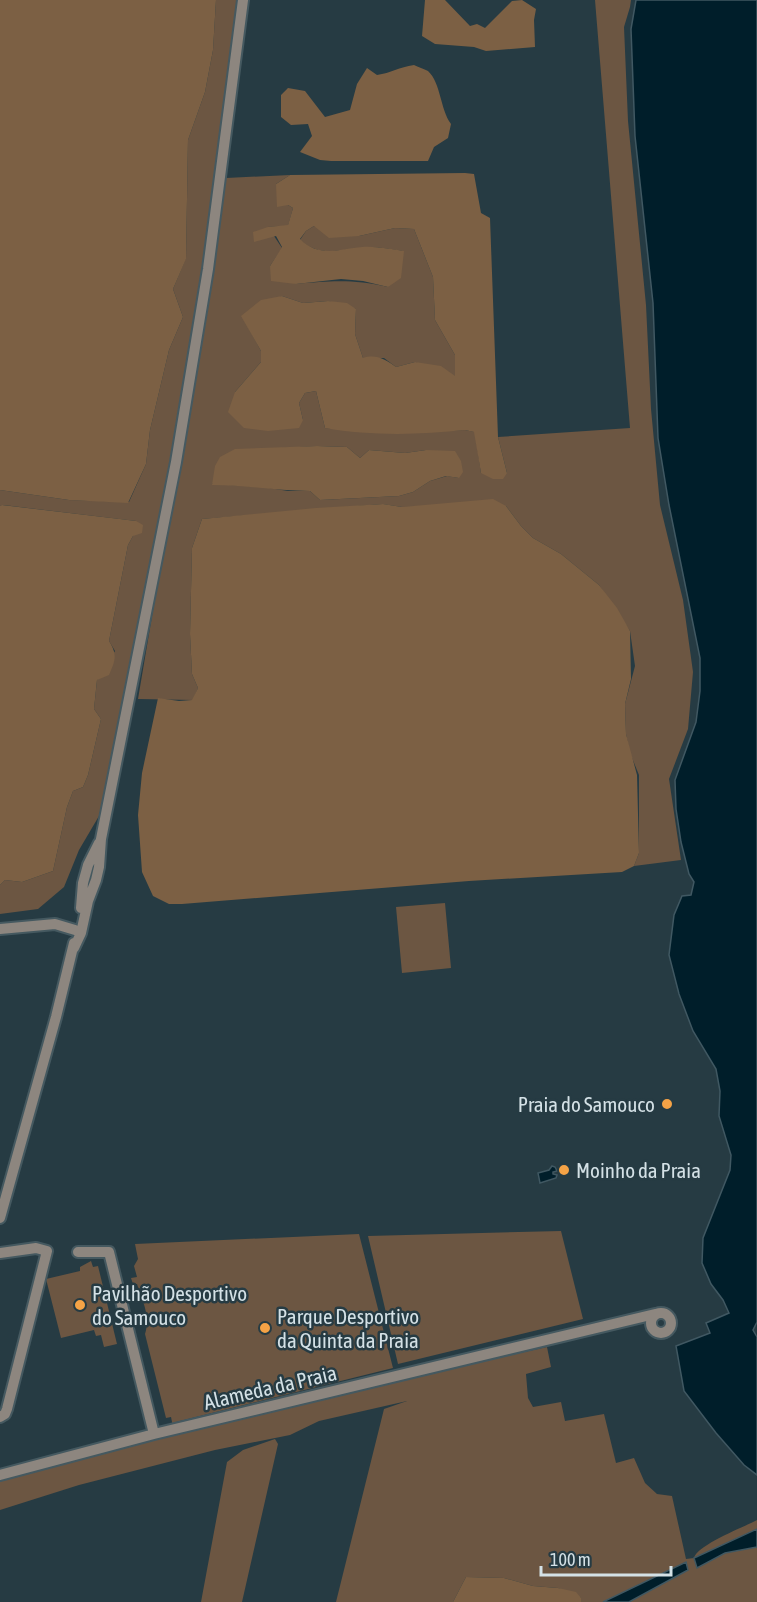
<svg xmlns="http://www.w3.org/2000/svg" width="757" height="1602" font-family="'Asap Condensed',sans-serif">
	<style>
		.green { fill: #6c5642; fill-rule: evenodd }
		.forest { fill: #7c6044 }
		.water { fill: #001e2a; stroke: #405862; stroke-width: 1.5 }
		.lines { fill: none; stroke-linecap: round; stroke-linejoin: round }
		.minor-casing { stroke: #455960; stroke-width: 14 }
		.minor { stroke: #8d867f; stroke-width: 10 }
		.poi-dot { fill: #f5a346; stroke: #263b43; stroke-width: 2 }
		.labels { text-anchor: middle; dominant-baseline: central; stroke-width: 5; stroke-linejoin: round; paint-order: stroke }
		.poi-label { font-size: 21px; fill: #d4e1e6; stroke: #263b43; text-anchor: start }
		.street-label { font-size: 21px; fill: #d4e1e6; stroke: #263b43 }
	</style>
	<rect width="100%" height="100%" fill="#263b43"/>
	<!-- green -->
	<path class="green" d="M216,0H240L218,174L186,363L166,496L129,682L99,816L79,850L64,887L38,909L0,914V885L5,880L22,882L53,871L67,807L73,791L83,787L88,775L101,719L94,709L97,680L115,651L109,641L128,545L133,536L136,521L3,505L0,506V490L69,500L129,502L146,464L150,430L169,350L183,317L173,289L186,258L188,140L205,92L213,50Z
		M595,0H631L630,7L624,27L628,121L646,305L651,409L660,505L683,600L693,672L688,729L669,779L681,860L634,866L639,853V775L630,753L626,734L625,704L635,666L630,631L599,585L561,554L533,538L521,526L506,506L402,507L382,504L202,519L192,548L190,634L192,674L198,688L193,700L138,699L226,178L290,175L276,184L288,205L293,208L288,226L268,227L282,248L270,266L296,284C331,281 353,279 388,287L403,251C389,249 374,246 360,248C336,250 320,257 300,240L306,231L314,226L359,236L395,228L414,229L433,277L435,320L455,355V377L415,362L396,367L384,358H363L355,334L356,309L328,301L303,303L282,296L242,316L261,351V362L235,392L303,420L299,403L305,393L316,391L325,428L392,433L465,430L475,432L481,473H507L498,437L630,428ZM317,446L347,447L360,458L369,450L405,453L426,450L459,478L447,476L430,481L413,492L399,496L320,500L310,491H288L263,487L212,484L264,449Z
		M445,903L451,968L402,973L396,907Z
		M561,1231L583,1319L398,1364L368,1236Z
		M359,1234L393,1368L176,1422L173,1427L171,1417L166,1418L145,1334C151,1316 142,1300 137,1284H133L131,1278L137,1277L134,1266L138,1259L135,1244Z
		M91,1261L93,1267L98,1266L117,1344L104,1347L101,1335L96,1336L94,1330L61,1338L46,1279L80,1271V1267Z
		M547,1347L551,1367L526,1374L528,1398L533,1407L561,1402L565,1421L604,1414L616,1463L634,1458L645,1483L657,1494L672,1496L686,1559L694,1558C697,1545 744,1527 757,1520V1602H581V1598L558,1588L533,1586L504,1578L466,1577L453,1602H336L384,1409L407,1401L319,1421L290,1435L215,1450L79,1485L0,1510V1481L14,1476L260,1410Z
		M275,1439L278,1444L242,1602H201L227,1462L243,1450Z"/>
	<!-- forest -->
	<path class="forest" d="M0,0H216L213,50L205,92L188,140L186,259L173,289L183,317L169,350L150,430L146,464L128,503L69,500L0,490Z
		M425,0H445L470,26L477,24L485,28L512,1L522,0L536,9L534,20L535,47L486,51L474,47L435,44L422,36Z
		M414,65C418,67 424,69 428,71C441,83 440,109 451,124L448,138L434,147L428,161H331L320,160L300,152L312,136L308,124L291,125L281,117V95L288,88L305,91L325,117L350,110L357,84L367,68L377,75C391,73 399,67 414,65Z
		M465,173L474,174L481,213L490,218L498,437L507,473L503,479H493L481,473L474,432L465,430C419,435 370,436 325,428L316,391L305,393L299,403L303,420L299,428L268,431L244,428L228,412L235,392L261,362V351L241,316L261,300L282,296L303,303L328,301L347,303L356,309L355,334L363,358C376,354 385,359 396,367L415,362L441,366L455,376V355L435,320L433,277L414,229L395,228L359,236L329,238L314,226L306,231L300,239C319,258 339,249 362,247C376,246 390,249 404,251L401,278L388,287L363,281L341,279L296,284L271,281L270,266L282,247L276,236L254,242L253,232L268,227L288,225L293,208L288,205L277,207L276,184L290,175Z
		M317,446L347,447L360,458L369,450L405,453L426,450L455,451L461,461L463,472L459,478L446,476L430,481L413,492L399,496L320,500L310,491C277,491 245,485 212,485L215,466L220,457L235,449Z
		M493,499L506,506L521,526L533,538L561,554L599,585L617,608L630,631L631,679L625,704L626,734L637,775L639,853L634,866L622,872L469,881L182,904H169L153,896L142,872L138,815L142,773L158,698L179,701L192,700L198,688L192,674L190,634L192,548L202,519L316,508L383,504L402,507Z
		M2,505L120,519L136,521L143,525L142,533L133,536L128,545L109,641C118,655 115,661 109,675L97,680L94,709L101,719L88,775L83,787L73,791L67,807L53,871L22,882L5,880L0,885V506Z
		M466,1577L504,1578L533,1586L558,1588L576,1592L581,1598V1602H453Z"/>
	<!-- water -->
	<path class="water" d="M636,0H757V1322L753,1330L757,1337V1475L744,1465L716,1433L684,1391L676,1346L710,1333L706,1323L729,1313L723,1300L711,1284L702,1263L703,1238L730,1170L731,1155L719,1116L720,1091L716,1069L693,1031L679,994L669,955L674,915L682,896L691,895L694,882L689,874L681,842L676,809L675,780L696,722L700,691V658L669,505L658,438L653,303L635,136L631,29Z
		M552,1166L555,1167L557,1171L553,1172V1174L557,1175L556,1178L540,1183L538,1173L549,1170Z
		M757,1529V1547L725,1553L697,1568L694,1558Z
		M686,1562L688,1570L629,1602H603Z"/>
	<g class="lines">
		<defs>
			<path id="minor" d="M81,908L83,883L88,865L99,843
				M0,929L55,924L75,930
				M74,948L81,933L88,901L96,880L99,867L101,839L176,462L208,269L243,0
				M0,1218L56,1017L74,943
				M78,1252H109L154,1434
				M0,1253L36,1248L47,1251L7,1409L5,1414L0,1417
				M651 1323a10 10 0 1 1 20 0a10 10 0 1 1-20 0Z
				M0,1475L154,1434L655,1314"/>
		</defs>
		<!-- minor casing -->
		<use href="#minor" class="minor-casing"/>
		<!-- minor -->
		<use href="#minor" class="minor"/>
	</g>
	<!-- markers -->
	<g class="poi-dot">
		<circle cx="667" cy="1104" r="6"/>
		<circle cx="564" cy="1170" r="6"/>
		<circle cx="80" cy="1305" r="6"/>
		<circle cx="265" cy="1328" r="6"/>
	</g>
	<g class="labels">
		<!-- poi labels -->
		<g class="poi-label">
			<text x="655" y="1104" text-anchor="end">Praia do Samouco</text>
			<text x="576" y="1170">Moinho da Praia</text>
			<text x="92" y="1293">Pavilhão Desportivo<tspan x="92" dy="24">do Samouco</tspan></text>
			<text x="277" y="1316">Parque Desportivo<tspan x="277" dy="24">da Quinta da Praia</tspan></text>
		</g>
		<!-- street labels -->
		<g class="street-label">
			<text transform="translate(270 1387) rotate(-13)">Alameda da Praia</text>
		</g>
	</g>
	<!-- scale -->
	<path d="M541 1566v9h130v-9" fill="none" stroke="#d4e1e6" stroke-width="3"/>
	<text x="550" y="1566" font-size="18" fill="#d4e1e6" stroke="#263b43" stroke-width="4.5" paint-order="stroke">100 m</text>
</svg>
